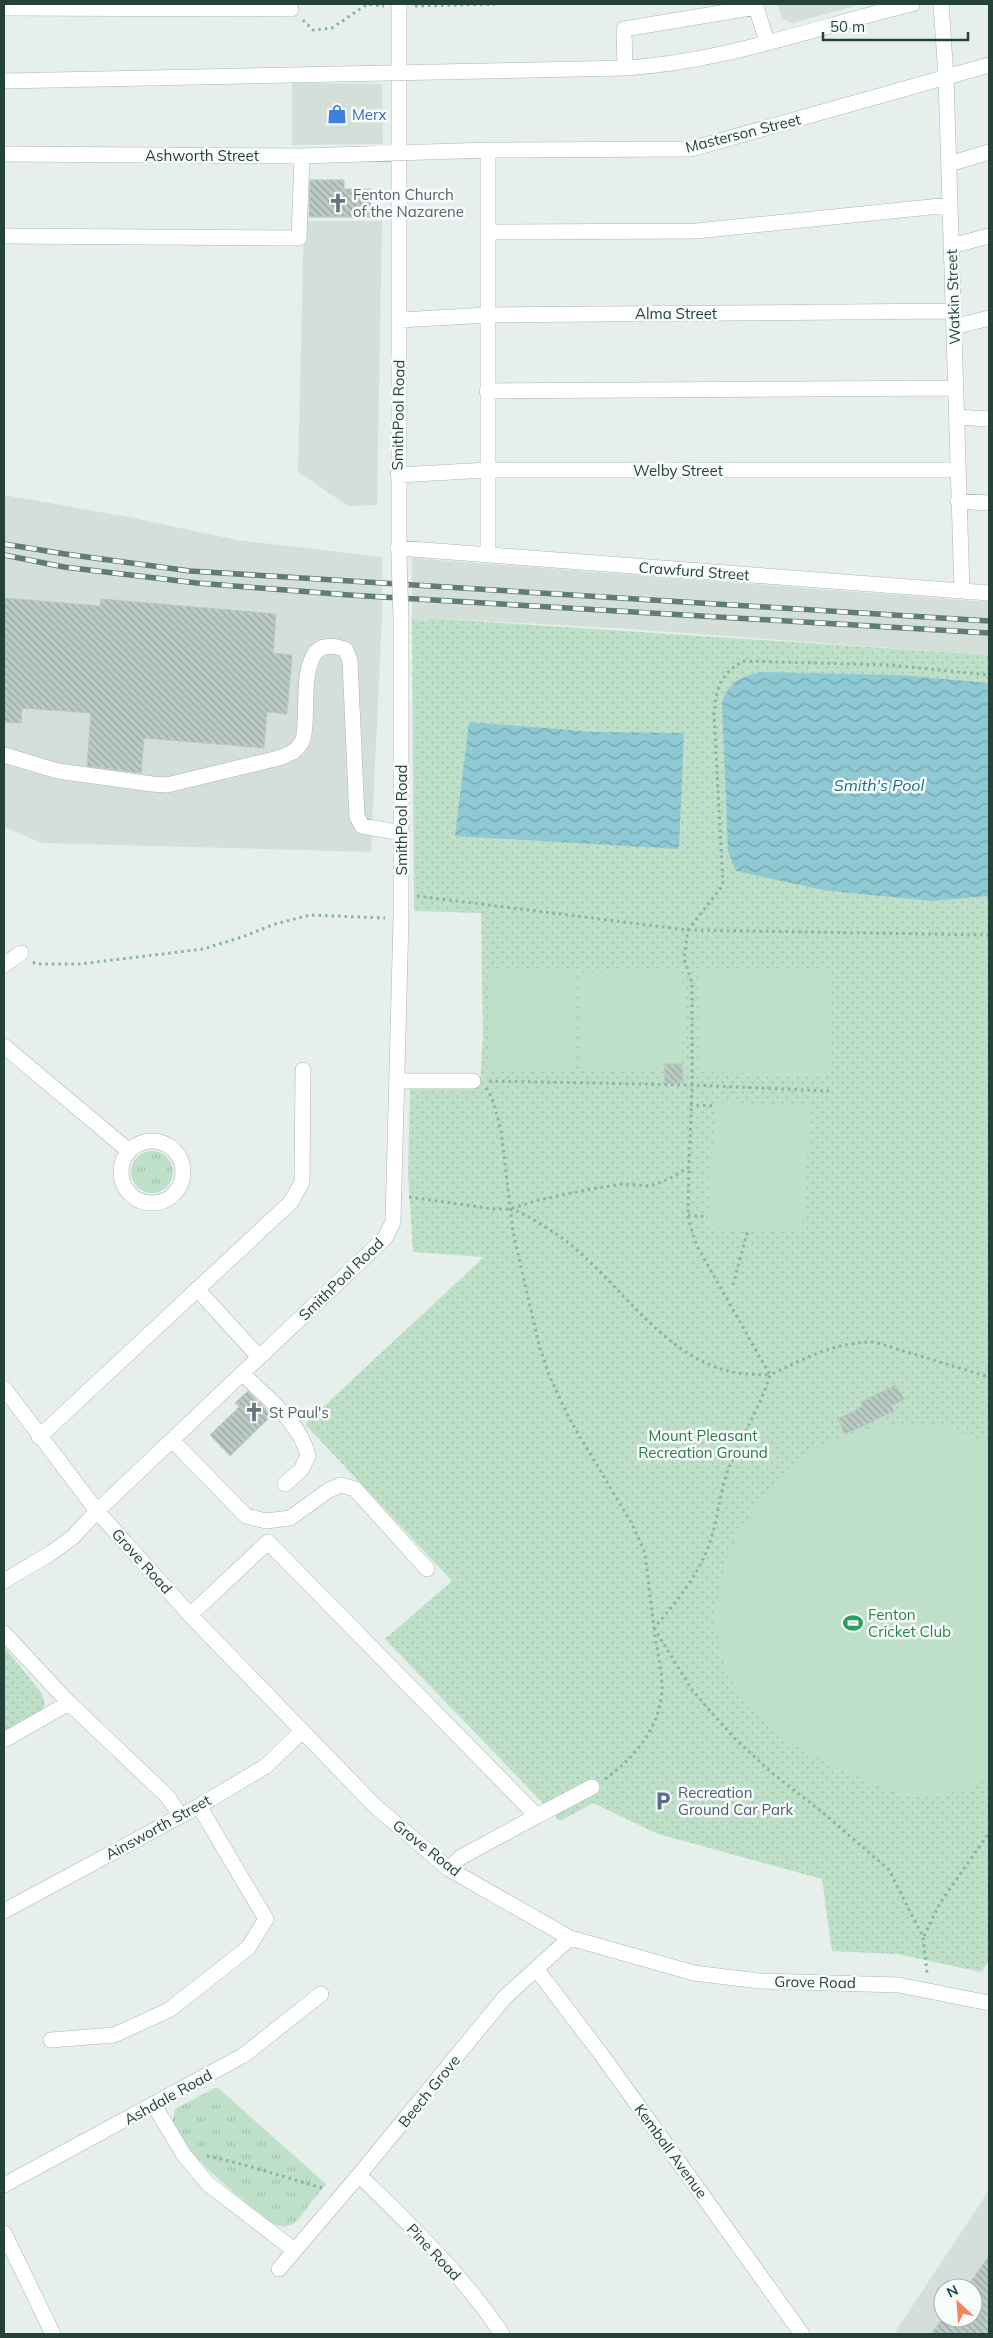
<svg xmlns="http://www.w3.org/2000/svg" width="993" height="2338" font-family="Mulish,sans-serif">
	<style>
		.built { fill: #d4dfda; fill-rule: evenodd }
		.grass { fill: url(#grass-tufts) }
		.park { fill: url(#park-dots) }
		.pitch { fill: #bfe0c8 }
		.water { fill: url(#water-waves) }
		.building { fill: url(#building-back-hatch); stroke: #b8c9c2 }
		.lines { fill: none; stroke-linecap: round; stroke-linejoin: round }
		.minor-casing { stroke: #a8b8b2; stroke-width: 16 }
		.path { stroke: #86b3a5; stroke-width: 3; stroke-dasharray: 2.5 4; stroke-linecap: butt }
		.minor { stroke: #fff; stroke-width: 15 }
		.rail-casing { stroke: #5f7d75; stroke-width: 5.5 }
		.rail { stroke: #f7fbf9; stroke-width: 4; stroke-dasharray: 11; stroke-linecap: butt }
		.minor-bridge-casing { stroke: #a8b8b2; stroke-width: 16; stroke-linecap: butt }
		.minor-bridge { stroke: #fff; stroke-width: 15 }
		.labels { text-anchor: middle; dominant-baseline: central; stroke-width: 5; stroke-linejoin: round; paint-order: stroke }
		.shop-label { font-size: 15px; fill: #366cbe; stroke: #f7fbf9; text-anchor: start }
		.street-label { font-size: 15px; fill: #24423a; stroke: #f7fbf9 }
		.worship-label { font-size: 15px; fill: #5b616d; stroke: #f7fbf9; text-anchor: start }
		.park-label { font-size: 15px; fill: #2d7a4b; stroke: #f7fbf9 }
		.leisure-label { font-size: 15px; fill: #27864d; stroke: #f7fbf9; text-anchor: start }
		.service-label { font-size: 15px; fill: #4e5e75; stroke: #f7fbf9; text-anchor: start }
		.water-label { font-size: 16px; font-style: italic; fill: #1c6f80; stroke: #f7fbf9 }
	</style>
	<defs>
		<pattern id="grass-tufts" width="24" height="20" patternUnits="userSpaceOnUse" patternTransform="scale(1.25)"><rect width="24" height="20" fill="#bfe0c8"/><path d="M3 7l-1-3M5 7V3M7 7l1-3M15 17l-1-3M17 17v-4M19 17l1-3" fill="none" stroke="#a4c1ad"/></pattern>
		<pattern id="park-dots" width="8" height="8" patternUnits="userSpaceOnUse" patternTransform="scale(1.25)"><rect width="8" height="8" fill="#bfe0c8"/><path d="M2 2h.1M6 6h.1" fill="none" stroke="#a4c1ad" stroke-width="1.8" stroke-linecap="round"/></pattern>
		<pattern id="water-waves" width="16" height="10" patternUnits="userSpaceOnUse" patternTransform="scale(1.25)"><rect width="16" height="10" fill="#8ec9d4"/><path d="M0 5q4-4 8 0t8 0" fill="none" stroke="#74a5ad"/></pattern>
		<pattern id="building-back-hatch" width="6" height="6" patternUnits="userSpaceOnUse" patternTransform="scale(1.25)"><rect width="6" height="6" fill="#bbcac4"/><path d="M-1 5l2 2M0 0l6 6M5-1l2 2" fill="none" stroke="#98a6a0"/></pattern>
	</defs>
	<rect width="100%" height="100%" fill="#e6efeb"/>
	<!-- built -->
	<path class="built" d="M778,4H863L792,23L782,19Z
		M292,83L382,84L383,144L292,145Z
		M304,221H382L377,505L348,506L298,472Z
		M4,495L129,517L237,540L382,557V616L371,852L42,843L4,827Z
		M412,558L989,602V655L613,628L429,618L426,622L412,618Z
		M989,2190V2334H894ZM943,2288H973V2318H943Z"/>
	<!-- grass -->
	<path class="grass" d="M131 1172a21 21 0 1 1 42 0a21 21 0 1 1-42 0Z
		M217,2087L326,2184L296,2222C287,2228 281,2227 271,2223C236,2193 195,2165 172,2124L175,2109Z"/>
	<!-- park -->
	<path class="park" d="M412,618L426,622L428,618L989,655V1961L981,1972L897,1954L832,1951L822,1879L658,1834L593,1803L560,1821L385,1639L452,1581L305,1424L484,1257L413,1252L408,1172L410,1088L480,1086L483,1035L481,913L414,911Z
		M4,1646L42,1694L45,1704L41,1713L4,1733Z"/>
	<!-- pitch -->
	<path class="pitch" d="M831,968V1075L700,1072L698,969Z
		M573,970L574,1071L489,1072L488,972Z
		M679,970L685,990L682,1063L664,1064V1068L582,1069L581,973Z
		M716,1102L811,1106L802,1232L707,1227Z
		M939,1424L989,1443V1780L970,1788L935,1797H915L896,1793L837,1768L793,1744L750,1707L729,1676L718,1639L716,1608L721,1579L730,1549L765,1493L802,1456L820,1446L883,1425Z"/>
	<!-- water -->
	<path class="water" d="M759,672L900,675L989,683V896L933,901L861,894L823,890L736,871L728,851L722,701C732,680 738,679 759,672Z
		M469,722L594,732L684,733L679,849L455,836Z"/>
	<!-- building -->
	<path class="building" d="M310,180H344V189H371L370,217H309Z
		M4,598L100,606L101,599L276,614L273,653L292,655L287,714L267,712L264,748L144,738L141,773L87,766L91,713L22,708L21,723L4,722Z
		M664,1064H682L683,1083H665Z
		M896,1385L904,1399L891,1406L894,1411L845,1434L838,1419L862,1407L861,1402Z
		M248,1391L272,1415L230,1456L210,1435L239,1407L235,1403Z
		M989,2256V2334H931L943,2318H973V2288H966Z"/>
	<g class="lines">
		<defs>
			<path id="minor" d="M941,4L946,77L962,591
				M4,8L291,9
				M625,68L624,29L756,7L767,42
				M4,81L625,68C723,62 816,27 912,4
				M4,154L302,156L488,150L691,149L989,65
				M949,164L989,152
				M488,232L696,231L950,205
				M4,236L299,238L302,156
				M951,246L989,236
				M399,320L488,315L953,311
				M954,327L989,318
				M487,391L955,388
				M956,417L989,419
				M398,475L488,470H958
				M958,501L989,503
				M398,548L989,593
				M488,554V150
				M399,556V4
				M4,755L58,771L152,784L167,785L279,758C289,754 299,751 303,739C311,714 292,627 346,650L350,661L357,817L362,826L402,833
				M4,965L21,953
				M4,1046L129,1151
				M397,1081H473
				M121 1172a31 31 0 1 1 62 0a31 31 0 1 1-62 0Z
				M197,1289L259,1357
				M242,1373C266,1397 301,1423 308,1456L301,1470L285,1484
				M4,1388L97,1511L190,1615L375,1806L449,1869L570,1938L694,1973L759,1981L899,1985L989,2003
				M39,1437L291,1202L302,1182L303,1070
				M172,1440L246,1516L266,1521L290,1518L329,1490L341,1485L355,1489L427,1569
				M4,1581L51,1553L73,1537L97,1511L385,1238L393,1222L401,918V617
				M190,1615L268,1542L537,1816L592,1787
				M4,1633L69,1703L167,1796L180,1815
				M4,1740L69,1703
				M449,1869L461,1857L537,1816
				M4,1911L199,1806L266,1766L302,1731
				M537,1970L601,2054L802,2334
				M51,2040L114,2035L169,2010L248,1948L266,1919L199,1806
				M154,2105L184,2155L208,2184L294,2250
				M359,2175C410,2225 463,2275 502,2334
				M4,2185L244,2055L321,1994
				M4,2233L53,2334
				M279,2269L359,2175L505,1997L570,1938"/>
		</defs>
		<!-- minor casing -->
		<use href="#minor" class="minor-casing"/>
		<!-- path -->
		<path class="path" d="M363,4L384,6
			M415,6L500,4
			M303,20L313,30L332,28L366,5
			M417,896L688,930L989,935
			M33,962L36,964H80L203,949L242,937L275,924L310,915L385,918
			M489,1081L692,1085L829,1091
			M486,1088L492,1098L501,1130L513,1232L539,1345L549,1375L570,1420L632,1524L645,1553L654,1628C679,1599 703,1570 713,1532C719,1511 721,1485 730,1465C743,1434 760,1407 770,1375C803,1359 838,1341 874,1342L989,1377
			M690,1105L716,1106
			M409,1197L494,1209H509L539,1200L591,1189L623,1184L650,1186L669,1179L689,1167L692,1085V983L684,958L688,930L723,885L714,714C717,686 719,676 743,661L889,665L989,675
			M510,1209C525,1213 535,1221 547,1228C615,1269 652,1353 732,1372C744,1375 758,1374 770,1375L697,1246L688,1219L689,1167
			M688,1215L708,1217
			M733,1285L748,1229
			M654,1628L692,1690L734,1738L771,1772L827,1816L889,1870L923,1937L927,1973
			M605,1779C635,1757 660,1728 662,1689C662,1670 657,1650 654,1632
			M924,1936L940,1903L989,1833
			M207,2156C247,2164 286,2178 326,2189"/>
		<!-- minor -->
		<use href="#minor" class="minor"/>
		<defs>
			<path id="rail" d="M4,544L65,554L190,571L989,621
				M4,555L64,567L197,583L349,595L989,633"/>
		</defs>
		<!-- rail casing -->
		<use href="#rail" class="rail-casing"/>
		<!-- rail -->
		<use href="#rail" class="rail"/>
		<defs>
			<path id="minor-bridge" d="M399,558L401,617"/>
		</defs>
		<!-- minor-bridge casing -->
		<use href="#minor-bridge" class="minor-bridge-casing"/>
		<!-- minor-bridge -->
		<use href="#minor-bridge" class="minor-bridge"/>
	</g>
	<!-- icons -->
	<defs>
		<symbol id="shop-bare" viewBox="-9 -9 18 18"><path d="M-5-2.5h2.3a2.7 3.5 0 0 1 5.4 0H5L5.5 6h-11ZM-1.5-2.5h3a1.5 2.3 0 0 0-3 0Z" fill="#3f7fe0" stroke="#f7fbf9" stroke-width="2.5" paint-order="stroke"/></symbol>
		<symbol id="church-bare" viewBox="-9 -9 18 18"><path d="M-1.2-6h2.4v3.5h3.3v2.4h-3.3V6h-2.4V-.1h-3.3v-2.4h3.3Z" fill="#6b7280" stroke="#f7fbf9" stroke-width="2.5" paint-order="stroke"/></symbol>
		<symbol id="stadium-bare" viewBox="-9 -9 18 18"><path d="M0-5a6.5 5 0 1 0 0 10a6.5 5 0 1 0 0-10ZM-3.5-1.8h7v3.6h-7Z" fill="#2e9e5b" stroke="#f7fbf9" stroke-width="2.5" paint-order="stroke"/></symbol>
		<symbol id="parking-bare" viewBox="-9 -9 18 18"><path d="M-3.5-5.5H1a3.5 3.5 0 0 1 0 7H-1V5.5H-3.5ZM-1-3.4V-.6H.8a1.4 1.4 0 0 0 0-2.8Z" fill="#5c6f8a" stroke="#f7fbf9" stroke-width="2.5" paint-order="stroke"/></symbol>
	</defs>
	<g fill-rule="evenodd">
		<use href="#shop-bare" x="323" y="100" width="28" height="28"/>
		<use href="#church-bare" x="324" y="189" width="28" height="28"/>
		<use href="#church-bare" x="240" y="1398" width="28" height="28"/>
		<use href="#stadium-bare" x="839" y="1609" width="28" height="28"/>
		<use href="#parking-bare" x="649" y="1787" width="28" height="28"/>
	</g>
	<g class="labels">
		<!-- shop labels -->
		<g class="shop-label">
			<text x="352" y="114">Merx</text>
		</g>
		<!-- street labels -->
		<g class="street-label">
			<text transform="translate(743 133) rotate(-14)">Masterson Street</text>
			<text x="202" y="155">Ashworth Street</text>
			<text transform="translate(953 297) rotate(-92)">Watkin Street</text>
			<text x="676" y="313">Alma Street</text>
			<text transform="translate(398 415) rotate(-89)">SmithPool Road</text>
			<text x="678" y="470">Welby Street</text>
			<text transform="translate(694 571) rotate(4)">Crawfurd Street</text>
			<text transform="translate(401 820) rotate(-90)">SmithPool Road</text>
			<text transform="translate(341 1279) rotate(-44)">SmithPool Road</text>
			<text transform="translate(142 1561) rotate(48)">Grove Road</text>
			<text transform="translate(158 1827) rotate(-29)">Ainsworth Street</text>
			<text transform="translate(427 1848) rotate(38)">Grove Road</text>
			<text transform="translate(815 1982) rotate(1)">Grove Road</text>
			<text transform="translate(429 2091) rotate(-51)">Beech Grove</text>
			<text transform="translate(168 2097) rotate(-29)">Ashdale Road</text>
			<text transform="translate(671 2151) rotate(54)">Kemball Avenue</text>
			<text transform="translate(434 2252) rotate(47)">Pine Road</text>
		</g>
		<!-- worship labels -->
		<g class="worship-label">
			<text x="353" y="194">Fenton Church<tspan x="353" dy="17">of the Nazarene</tspan></text>
			<text x="269" y="1412">St Paul's</text>
		</g>
		<!-- park labels -->
		<g class="park-label">
			<text x="703" y="1435">Mount Pleasant<tspan x="703" dy="17">Recreation Ground</tspan></text>
		</g>
		<!-- leisure labels -->
		<g class="leisure-label">
			<text x="868" y="1614">Fenton<tspan x="868" dy="17">Cricket Club</tspan></text>
		</g>
		<!-- service labels -->
		<g class="service-label">
			<text x="678" y="1792">Recreation<tspan x="678" dy="17">Ground Car Park</tspan></text>
		</g>
		<!-- water labels -->
		<g class="water-label">
			<text x="879" y="785">Smith's Pool</text>
		</g>
	</g>
	<!-- border -->
	<rect width="993" height="2338" fill="none" stroke="#24423a" stroke-width="10"/>
	<!-- north arrow -->
	<g transform="translate(958 2303) rotate(334)"><circle r="24" fill="#f7fbf9" stroke="#a3b1ad"/>
	<path d="M0-4L9 19L0 12L-9 19Z" fill="#f4845f"/>
	<text y="-8" font-size="14" font-weight="bold" text-anchor="middle" fill="#24423a">N</text>
	</g>
	<!-- scale -->
	<path d="M823 32v8h145v-8" fill="none" stroke="#24423a" stroke-width="2.5"/>
	<text x="830" y="32" font-size="15" fill="#24423a" stroke="#f7fbf9" stroke-width="4" paint-order="stroke">50 m</text>
</svg>
